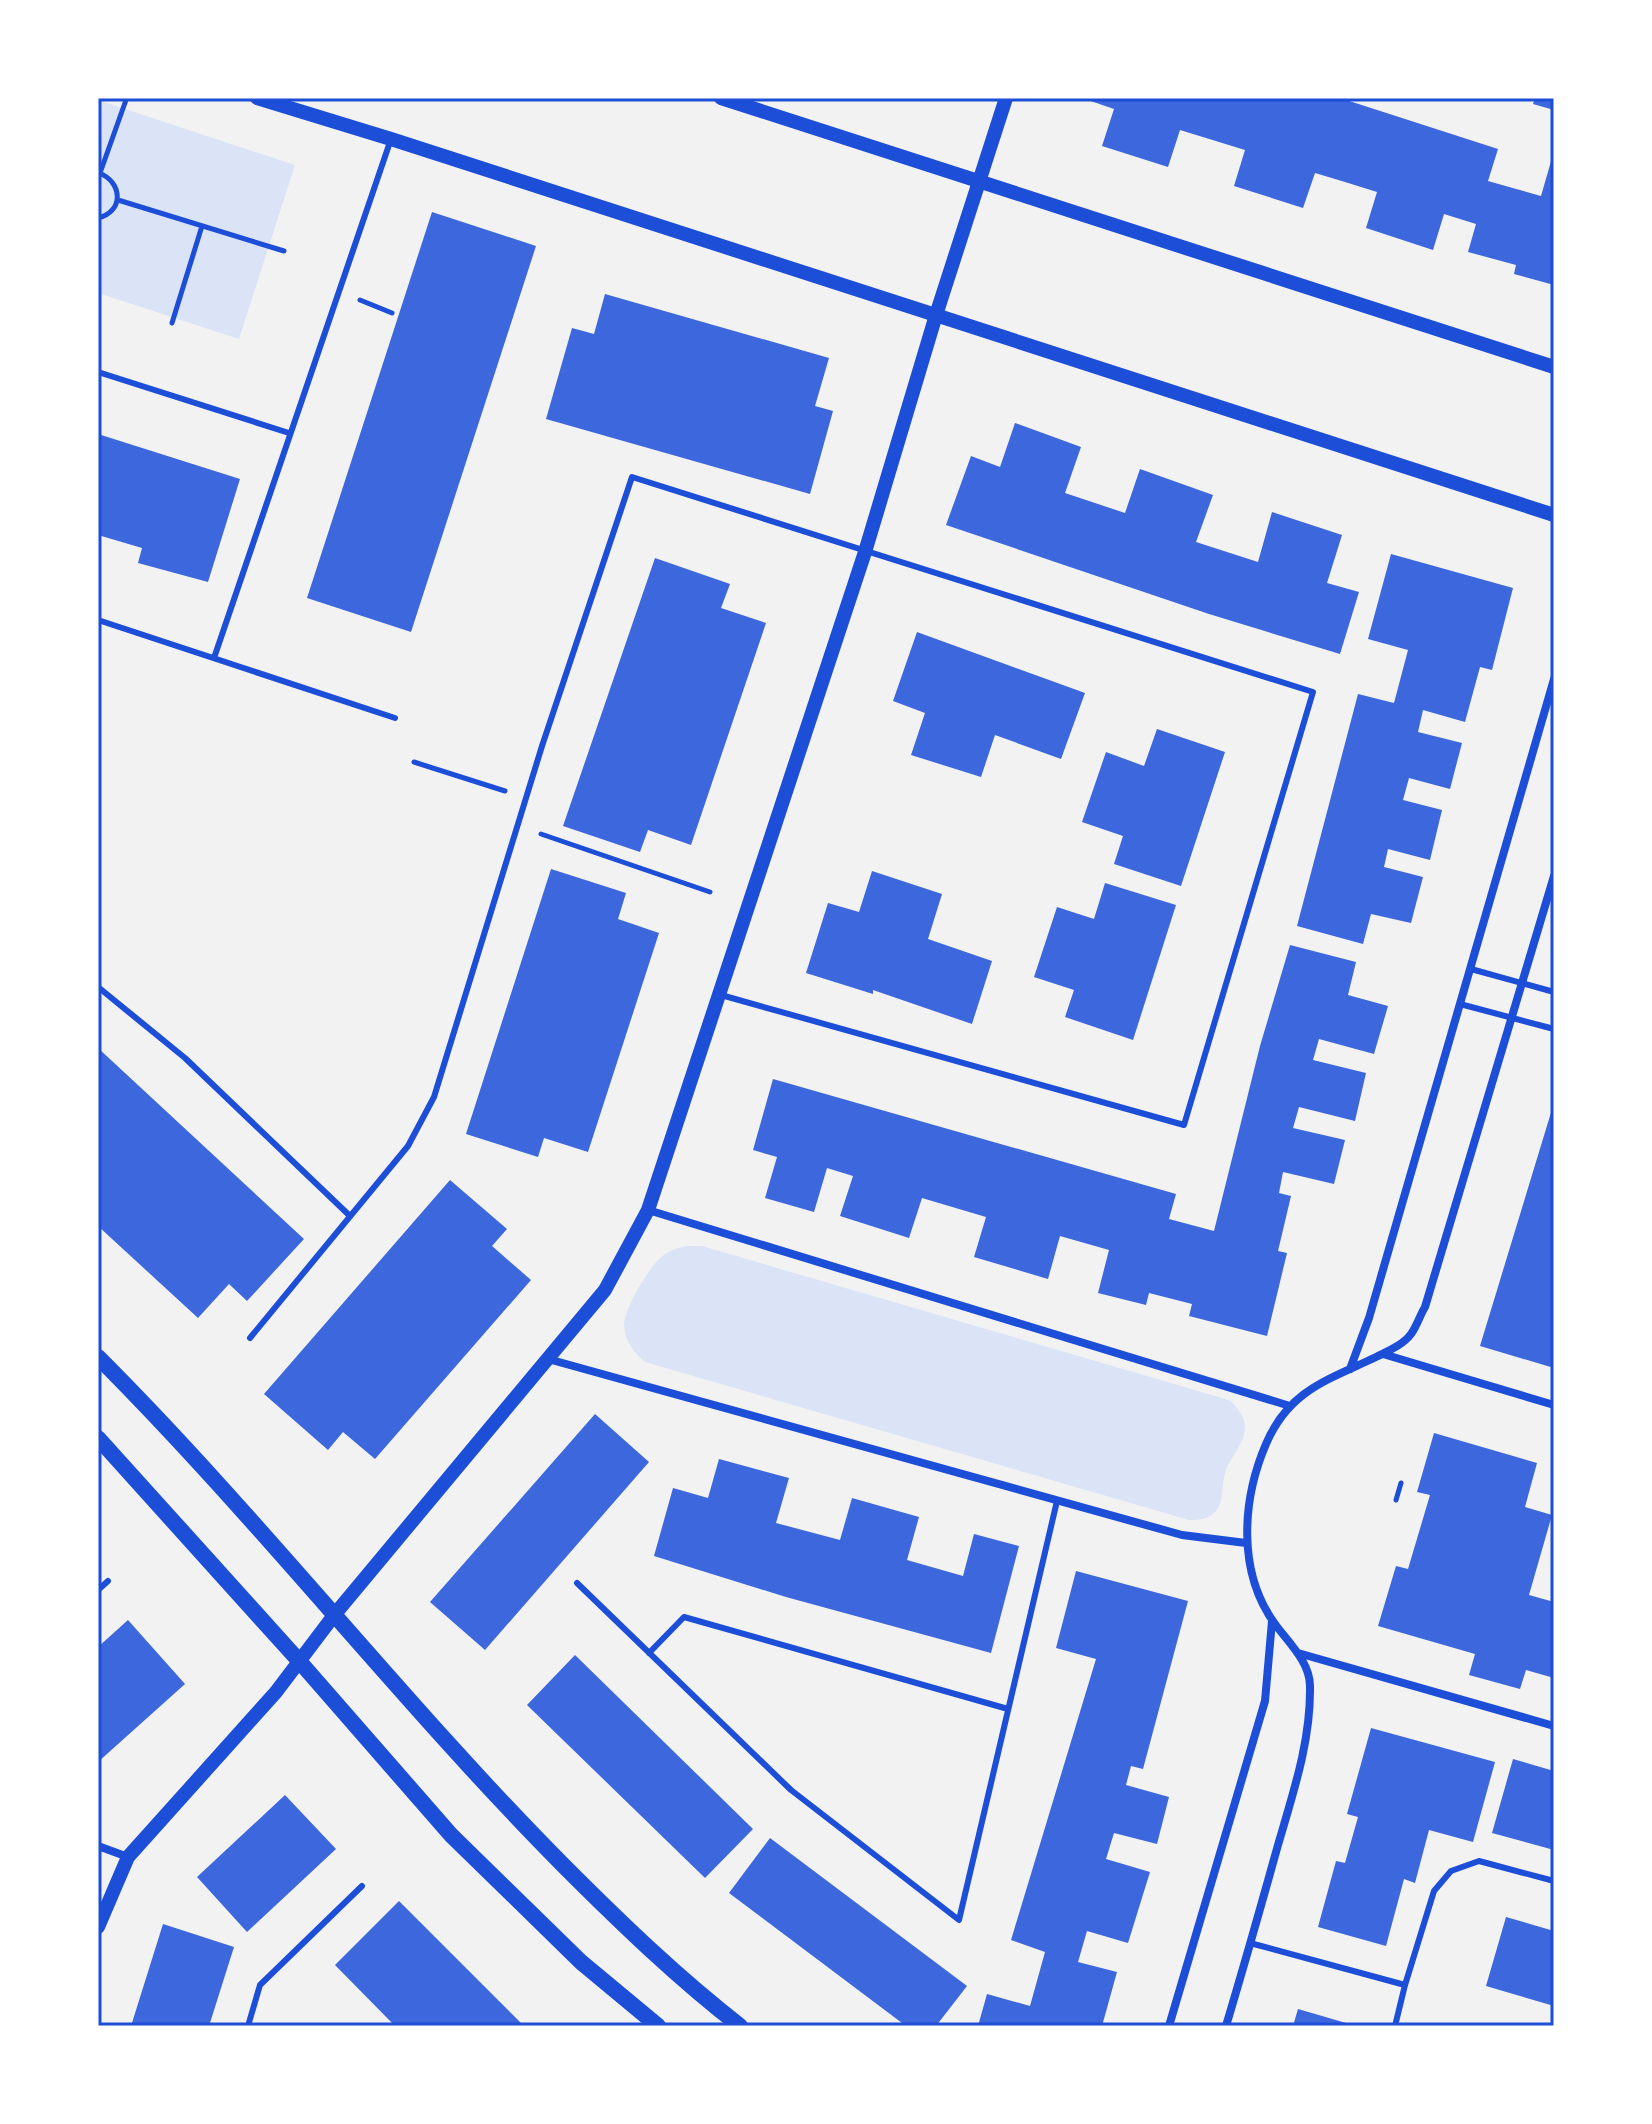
<svg xmlns="http://www.w3.org/2000/svg" width="1652" height="2124" font-family="'Source Sans 3',sans-serif">
	<style>
		.green { fill: #dbe4f7 }
		.building { fill: #3d67dc }
		.lines { fill: none; stroke-linecap: round; stroke-linejoin: round }
		.path { stroke: #1d4ed8; stroke-width: 5 }
		.service { stroke: #1d4ed8; stroke-width: 6 }
		.minor { stroke: #1d4ed8; stroke-width: 8 }
		.tertiary { stroke: #1d4ed8; stroke-width: 14 }
		.secondary { stroke: #1d4ed8; stroke-width: 16 }
		.neatline { fill: none; stroke: #1d4ed8; stroke-width: 3 }
	</style>
	<rect width="100%" height="100%" fill="#f2f2f2"/>
	<!-- green -->
	<path class="green" d="M98,100L295,165L239,339L98,293Z
		M687,1246H702L1229,1400C1237,1406 1244,1416 1245,1426C1246,1443 1229,1458 1225,1473C1221,1487 1225,1504 1213,1514C1205,1520 1197,1520 1189,1520L645,1362C634,1353 625,1341 624,1326C624,1309 647,1271 659,1259C667,1251 676,1248 687,1246Z"/>
	<!-- building -->
	<path class="building" d="M1082,98H1340L1498,149L1488,181L1541,196L1554,151V285L1514,274L1516,265L1468,252L1476,224L1444,214L1433,250L1366,228L1377,192L1345,182L1315,173L1303,208L1234,186L1245,150L1180,130L1168,167L1102,146L1114,109Z
		M1535,98H1554V110L1533,104Z
		M432,212L536,246L411,632L307,598Z
		M605,294L829,358L815,406L833,411L810,494L546,419L572,328L594,334Z
		M1015,423L1081,447L1065,493L1125,513L1140,469L1213,495L1196,542L1258,562L1272,512L1342,535L1327,583L1359,592L1340,654L1209,614L946,525L971,456L1000,467Z
		M98,434L240,479L208,582L138,563L142,548L98,535Z
		M1391,554L1513,588L1492,670L1480,667L1465,722L1423,710L1418,732L1462,743L1450,789L1409,778L1403,800L1442,810L1430,860L1388,849L1384,867L1423,877L1411,923L1371,914L1363,944L1297,926L1358,694L1394,703L1408,650L1368,639Z
		M655,558L730,584L721,608L766,623L691,845L648,830L640,852L563,826Z
		M917,632L1085,693L1061,759L995,735L981,777L911,755L925,713L893,701Z
		M1157,729L1225,752L1181,886L1114,864L1123,836L1082,822L1106,752L1144,766Z
		M551,869L626,893L618,919L659,933L588,1152L544,1138L538,1157L466,1134Z
		M872,871L942,894L928,939L992,961L972,1024L873,990V994L806,973L828,903L859,912Z
		M1105,883L1176,905L1133,1040L1065,1017L1074,990L1034,977L1057,907L1094,919Z
		M1290,945L1356,962L1348,995L1388,1006L1374,1054L1319,1039L1313,1060L1366,1073L1355,1121L1299,1107L1293,1128L1345,1140L1334,1184L1283,1172L1279,1193L1291,1196L1278,1251L1287,1253L1267,1336L1189,1316L1192,1304L1149,1293L1146,1305L1098,1293L1109,1250L1060,1236L1048,1279L974,1257L986,1217L922,1198L909,1238L840,1216L853,1176L827,1168L814,1212L765,1198L777,1157L753,1150L773,1079L1176,1194L1169,1219L1214,1231L1260,1046Z
		M98,1048L304,1239L247,1301L229,1284L198,1318L98,1226Z
		M1553,1106H1554V1368L1480,1346Z
		M450,1180L507,1229L492,1246L531,1280L375,1459L343,1432L328,1450L264,1394Z
		M595,1414L649,1462L485,1650L430,1602Z
		M1434,1433L1537,1463L1525,1507L1552,1515L1529,1595L1554,1602V1678L1526,1670L1520,1689L1469,1675L1475,1654L1378,1626L1396,1566L1408,1569L1430,1495L1417,1492Z
		M719,1459L789,1478L776,1523L840,1540L852,1498L919,1517L907,1560L963,1576L974,1534L1019,1546L991,1653L786,1597L654,1556L673,1488L708,1498Z
		M1076,1571L1188,1601L1143,1769L1131,1766L1126,1785L1169,1797L1157,1844L1114,1833L1106,1859L1150,1872L1128,1943L1087,1931L1078,1962L1117,1972L1102,2026H978L987,1994L1030,2006L1045,1952L1011,1940L1096,1659L1056,1648Z
		M128,1620L185,1684L98,1762V1647Z
		M575,1655L753,1829L705,1878L527,1705Z
		M1371,1728L1495,1762L1473,1842L1429,1830L1415,1883L1404,1879L1386,1946L1318,1927L1336,1861L1345,1863L1358,1817L1347,1814Z
		M1513,1759L1554,1771V1850L1492,1833Z
		M285,1795L336,1849L247,1932L197,1877Z
		M770,1838L967,1986L936,2026H906L729,1893Z
		M399,1901L524,2026H395L335,1965Z
		M1506,1917L1554,1931V2006L1486,1986Z
		M163,1924L234,1947L209,2026H131Z
		M1298,2009L1353,2025V2026H1293Z"/>
	<g class="lines">
		<!-- path -->
		<path class="path" d="M100,173L126,100
			M118,200L284,251
			M98,218C124,212 123,182 99,173
			M360,300L392,313
			M172,323L202,226
			M414,762L505,791
			M541,834L710,892
			M1396,1500L1401,1483"/>
		<!-- service -->
		<path class="service" d="M98,372L289,433
			M98,620L395,718
			M214,658L391,139
			M1471,969L1554,992
			M98,987L185,1058L350,1216
			M1460,1004L1554,1029
			M250,1338L408,1146L434,1097L542,746L632,477L1313,692L1184,1125L721,995
			M577,1583L791,1790L959,1920L1057,1501
			M98,1590L108,1581
			M649,1653L684,1617L1008,1709
			M1250,1943L1405,1985L1434,1891L1451,1871L1479,1861L1554,1881
			M248,2026L260,1985L362,1886
			M1395,2026L1405,1985"/>
		<!-- minor -->
		<path class="minor" d="M648,1210L1290,1406
			M1383,1354L1554,1405
			M548,1359L1182,1535L1246,1543
			M1350,1369L1369,1318L1554,679
			M1298,1653L1554,1726
			M98,1846L128,1857
			M1169,2026L1265,1701L1272,1621
			M1226,2026C1244,1966 1261,1906 1278,1845C1293,1793 1311,1741 1310,1686C1310,1662 1288,1642 1275,1624C1237,1572 1242,1500 1266,1444C1289,1390 1328,1380 1376,1357C1388,1351 1403,1345 1411,1334C1417,1326 1420,1315 1425,1307L1554,876"/>
		<!-- tertiary -->
		<path class="tertiary" d="M257,98L391,139L1554,515
			M721,98L1554,367
			M98,1927L128,1857L276,1692L335,1614L605,1290L648,1210L865,552L936,315L1006,98"/>
		<!-- secondary -->
		<path class="secondary" d="M98,1357C261,1520 402,1703 565,1867C621,1923 678,1978 740,2026
			M98,1438L300,1662L451,1835L581,1962L658,2026"/>
	</g>
	<!-- border -->
	<rect width="1652" height="2124" fill="none" stroke="#ffffff" stroke-width="200"/>
	<rect x="100" y="100" width="1452" height="1924" class="neatline"/>
</svg>
